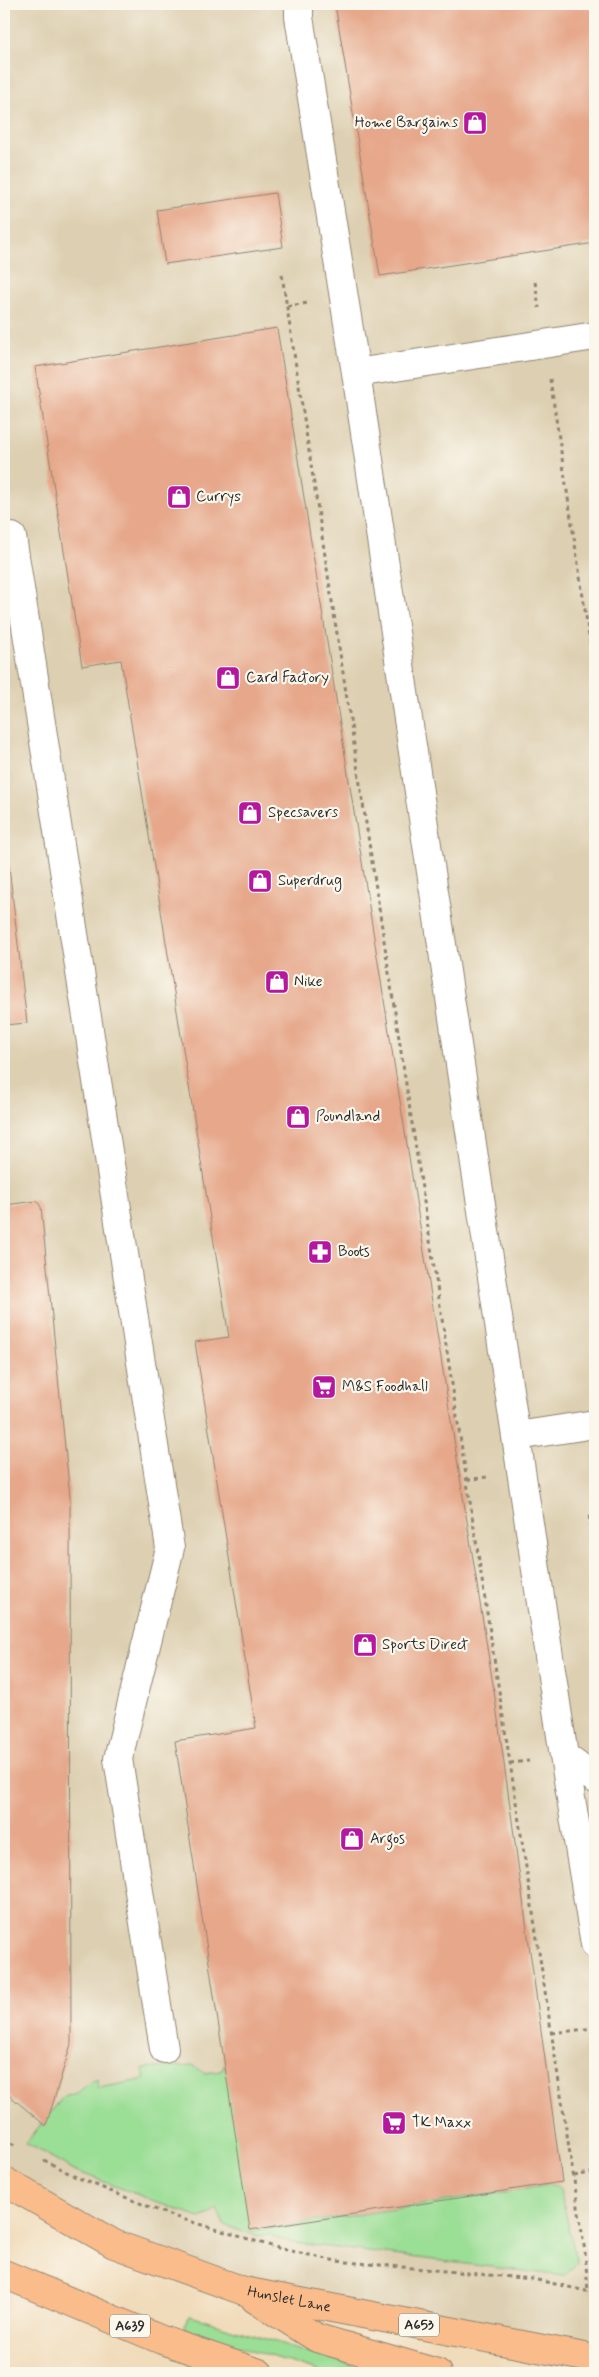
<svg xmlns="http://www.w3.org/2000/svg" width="599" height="2377" font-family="Mynerve,sans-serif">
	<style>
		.built { fill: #ddcfb1 }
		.green { fill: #9bde96; stroke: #638460 }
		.building { fill: #e6a78a }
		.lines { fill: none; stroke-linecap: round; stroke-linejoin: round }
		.minor-casing { stroke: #8e8372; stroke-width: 30 }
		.major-casing { stroke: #8e8372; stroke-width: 30 }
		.path { stroke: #8e8372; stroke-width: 3; stroke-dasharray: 4 4; stroke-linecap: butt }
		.minor { stroke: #fff; stroke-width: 28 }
		.major { stroke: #fabc8b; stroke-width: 28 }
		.labels { text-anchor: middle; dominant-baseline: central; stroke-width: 4.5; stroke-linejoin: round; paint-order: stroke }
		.shield { fill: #fbf7ec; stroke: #696865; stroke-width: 1 }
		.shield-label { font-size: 14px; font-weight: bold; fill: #2b2b2b }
		.poi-label { font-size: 15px; fill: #2b2b2b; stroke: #fbf7ec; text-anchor: start }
		.street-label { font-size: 15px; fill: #2b2b2b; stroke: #fbf7ec }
	</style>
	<rect width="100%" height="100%" fill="#fbf7ec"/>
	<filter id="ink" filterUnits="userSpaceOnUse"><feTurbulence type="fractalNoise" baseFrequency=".02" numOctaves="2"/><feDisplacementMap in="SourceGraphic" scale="10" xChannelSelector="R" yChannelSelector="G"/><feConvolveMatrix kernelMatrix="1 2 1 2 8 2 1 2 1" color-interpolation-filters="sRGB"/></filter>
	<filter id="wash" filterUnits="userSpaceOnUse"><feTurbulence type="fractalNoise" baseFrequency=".0096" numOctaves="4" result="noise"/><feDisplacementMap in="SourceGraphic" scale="20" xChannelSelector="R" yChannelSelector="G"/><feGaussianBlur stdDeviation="1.12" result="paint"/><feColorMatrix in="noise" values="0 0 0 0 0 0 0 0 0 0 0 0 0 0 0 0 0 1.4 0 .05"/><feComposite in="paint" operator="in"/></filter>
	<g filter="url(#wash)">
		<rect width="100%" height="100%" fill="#f0dbba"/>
		<!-- built -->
		<path class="built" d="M4,4H595V2359L244,2291L4,2181Z"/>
		<!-- green -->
		<path class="green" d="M225,2063L252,2231L550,2185L557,2186L560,2189L577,2263L564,2276L312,2245L278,2239L269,2234L258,2236L224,2225L217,2208L210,2214L199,2218L76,2171L26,2143L63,2097C85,2093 80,2086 97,2079L99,2088L145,2079L143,2069L193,2065L204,2073L221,2071Z
			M190,2316L378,2373H323L185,2329L184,2324Z"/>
		<g id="blocks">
			<!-- building -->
			<path class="building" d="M335,4H595V243L380,276Z
				M275,193L283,247L165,264L157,210Z
				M277,328L494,1691L562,2182L250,2230L175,1741L256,1728L195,1342L229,1337L121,660L82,666L35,367Z
				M4,823L27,1023L4,1025Z
				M37,1201L41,1207L70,1497L71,2044L46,2126L4,2091V1205Z"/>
		</g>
	</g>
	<g filter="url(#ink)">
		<use href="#blocks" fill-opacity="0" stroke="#8e8372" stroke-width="1"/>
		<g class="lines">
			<defs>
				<path id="minor" d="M299,4V17L356,373
					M595,336L356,373L564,1756L595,1779
					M4,538L12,537L170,1548L118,1759L164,2049
					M517,1436L595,1424
					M564,1756L595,1944"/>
				<g id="major">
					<path id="s1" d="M4,2181L114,2244L244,2291L595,2359"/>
					<path d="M4,2274L162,2340L259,2373"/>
					<path d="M255,2299L317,2338L437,2373"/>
				</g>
			</defs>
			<!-- minor casing -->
			<use href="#minor" class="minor-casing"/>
			<!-- major casing -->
			<use href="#major" class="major-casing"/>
			<!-- path -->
			<path class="path" d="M282,275L585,2252L588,2291
				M535,282L539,308
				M287,306L309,303
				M550,379L595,676
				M467,1480L487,1477
				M595,1513L589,1514L595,1554
				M510,1763L529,1761
				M552,2033L595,2028
				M4,2139L16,2146
				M44,2160L76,2177L169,2215L278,2248L336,2261L533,2279L595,2293
				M574,2176L595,2172"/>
			<!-- minor -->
			<use href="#minor" class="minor"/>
			<!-- major -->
			<use href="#major" class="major"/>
		</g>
	</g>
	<!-- icons -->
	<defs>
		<symbol id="shop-square" viewBox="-11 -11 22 22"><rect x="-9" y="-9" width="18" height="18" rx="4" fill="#b5179e" stroke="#fbf7ec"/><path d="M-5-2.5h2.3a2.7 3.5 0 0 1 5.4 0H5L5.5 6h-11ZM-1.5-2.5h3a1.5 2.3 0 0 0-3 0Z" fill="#fff"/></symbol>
		<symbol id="pharmacy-square" viewBox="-11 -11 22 22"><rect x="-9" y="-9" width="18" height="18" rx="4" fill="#b5179e" stroke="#fbf7ec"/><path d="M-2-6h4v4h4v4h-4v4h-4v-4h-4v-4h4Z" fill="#fff"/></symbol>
		<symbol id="supermarket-square" viewBox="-11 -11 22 22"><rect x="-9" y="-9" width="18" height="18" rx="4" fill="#b5179e" stroke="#fbf7ec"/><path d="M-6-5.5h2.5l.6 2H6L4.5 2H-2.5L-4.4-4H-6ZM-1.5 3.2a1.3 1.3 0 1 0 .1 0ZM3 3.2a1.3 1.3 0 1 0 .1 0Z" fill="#fff"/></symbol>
	</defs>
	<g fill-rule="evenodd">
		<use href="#shop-square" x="461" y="109" width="28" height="28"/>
		<use href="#shop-square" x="165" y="483" width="28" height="28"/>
		<use href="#shop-square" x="214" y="664" width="28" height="28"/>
		<use href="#shop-square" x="236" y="799" width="28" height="28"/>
		<use href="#shop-square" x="246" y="867" width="28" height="28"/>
		<use href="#shop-square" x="263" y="968" width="28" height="28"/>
		<use href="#shop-square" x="284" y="1103" width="28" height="28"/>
		<use href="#pharmacy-square" x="306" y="1238" width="28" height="28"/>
		<use href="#supermarket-square" x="310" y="1373" width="28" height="28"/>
		<use href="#shop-square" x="351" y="1631" width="28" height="28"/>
		<use href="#shop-square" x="338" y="1825" width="28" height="28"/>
		<use href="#supermarket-square" x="380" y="2109" width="28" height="28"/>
	</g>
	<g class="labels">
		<!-- shield labels -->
		<g class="shield">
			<rect x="399" y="2313.5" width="40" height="23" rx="4"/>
			<rect x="110" y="2314.5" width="40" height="23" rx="4"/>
		</g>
		<g class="shield-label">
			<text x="419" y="2325">A653</text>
			<text x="130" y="2326">A639</text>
		</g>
		<!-- poi labels -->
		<g class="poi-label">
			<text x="458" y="123" text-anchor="end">Home Bargains</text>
			<text x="196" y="497">Currys</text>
			<text x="246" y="678">Card Factory</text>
			<text x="268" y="813">Specsavers</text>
			<text x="278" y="881">Superdrug</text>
			<text x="294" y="982">Nike</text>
			<text x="316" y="1117">Poundland</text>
			<text x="338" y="1252">Boots</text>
			<text x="342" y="1387">M&amp;S Foodhall</text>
			<text x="382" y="1645">Sports Direct</text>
			<text x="370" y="1839">Argos</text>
			<text x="412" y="2123">TK Maxx</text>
		</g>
		<!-- street labels -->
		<g class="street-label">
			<text stroke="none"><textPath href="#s1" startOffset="311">Hunslet Lane</textPath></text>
		</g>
	</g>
	<!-- margin -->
	<rect width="599" height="2377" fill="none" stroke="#fbf7ec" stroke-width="20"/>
</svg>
